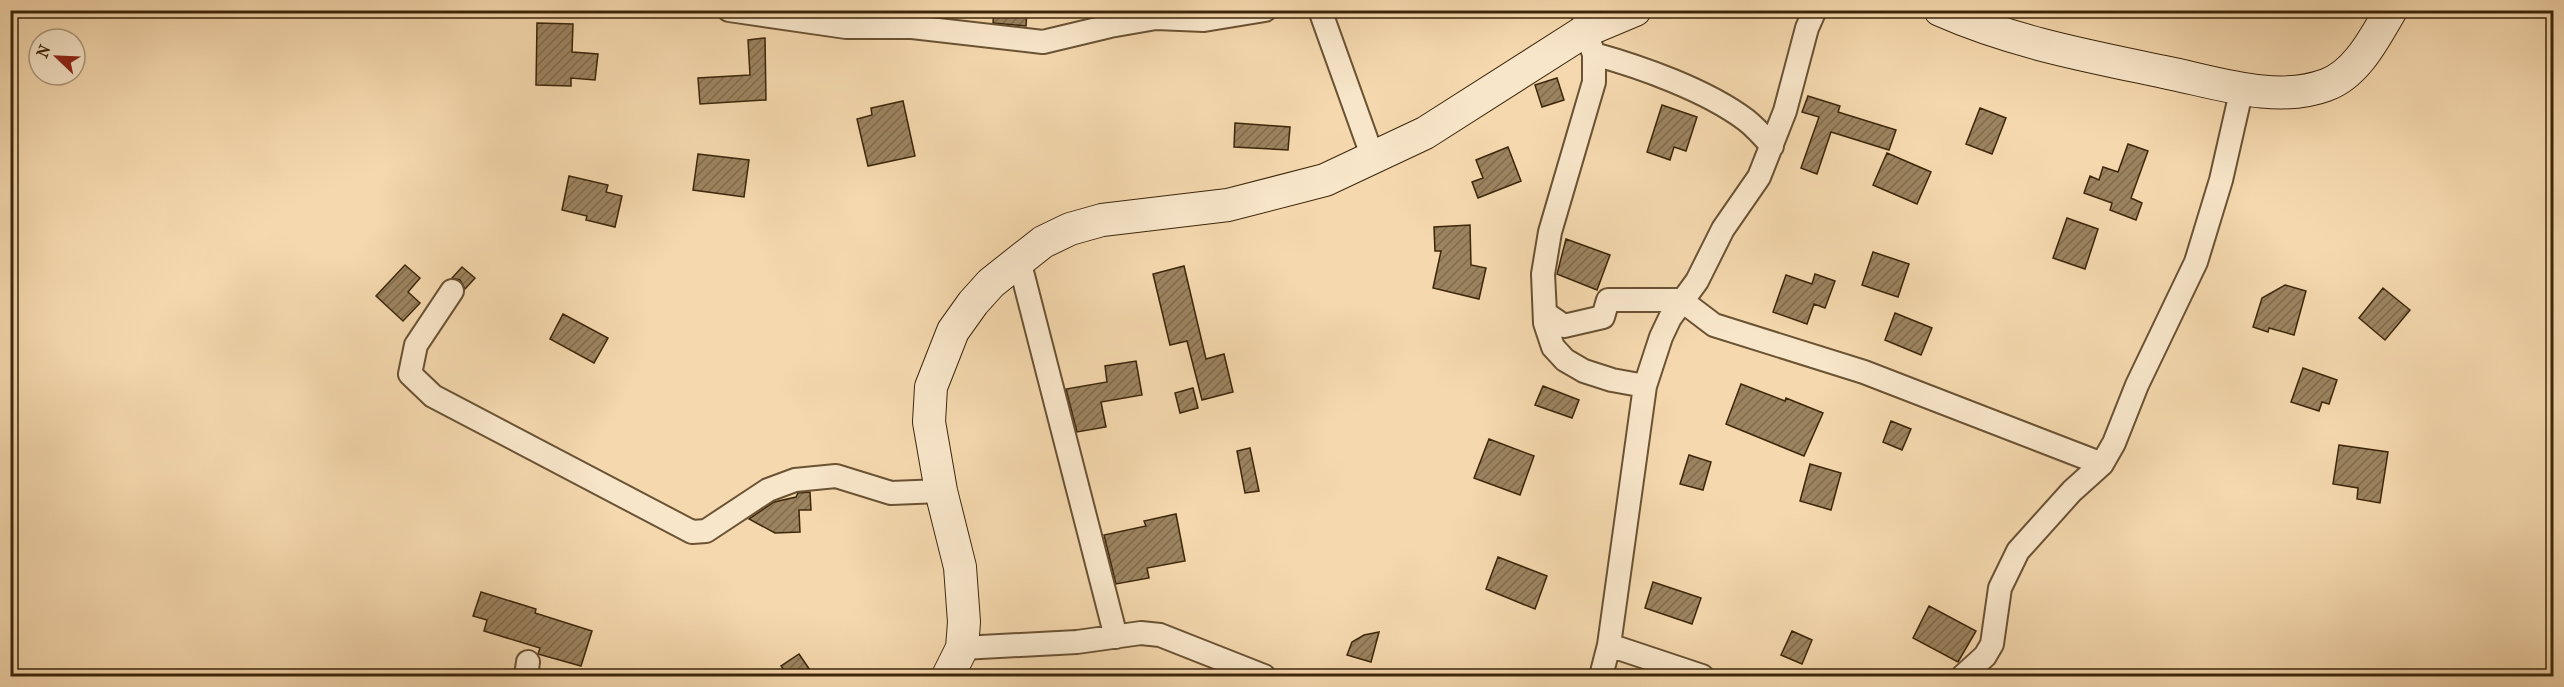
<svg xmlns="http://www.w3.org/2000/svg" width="2564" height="687" font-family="'IM FELL French Canon',serif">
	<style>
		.building { fill: url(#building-hatch); stroke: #3c260a; stroke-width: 1.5 }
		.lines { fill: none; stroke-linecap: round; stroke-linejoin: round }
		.street-casing { stroke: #6a5233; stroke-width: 26 }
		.secondary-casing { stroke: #3c260a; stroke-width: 34 }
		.street { stroke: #f8e6ca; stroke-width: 22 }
		.secondary { stroke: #f8e6ca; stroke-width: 32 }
	</style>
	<defs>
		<pattern id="building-hatch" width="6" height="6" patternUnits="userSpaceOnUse" patternTransform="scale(1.5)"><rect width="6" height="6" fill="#9c835f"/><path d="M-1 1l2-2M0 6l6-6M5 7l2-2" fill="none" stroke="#806b4d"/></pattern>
	</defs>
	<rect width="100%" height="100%" fill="#f5d8ae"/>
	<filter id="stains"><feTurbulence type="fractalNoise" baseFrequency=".00333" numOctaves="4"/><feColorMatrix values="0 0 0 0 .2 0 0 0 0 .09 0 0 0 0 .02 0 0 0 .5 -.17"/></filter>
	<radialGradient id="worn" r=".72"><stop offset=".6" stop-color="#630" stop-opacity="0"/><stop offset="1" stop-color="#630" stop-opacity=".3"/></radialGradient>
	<!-- building -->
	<path class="building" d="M994,10H1027L1026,26L993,23Z
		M537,23L573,24L572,52L598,54L595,80L571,78V86L536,85Z
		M765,38L766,100L700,104L698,78L750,75L748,40Z
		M1557,78L1564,100L1542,107L1535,85Z
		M1808,96L1840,106L1838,112L1896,130L1889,150L1831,132L1817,174L1801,168L1819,117L1802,112Z
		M903,101L915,156L868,166L857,119L872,115L871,108Z
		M1662,105L1697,117L1686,151L1674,147L1670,160L1647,152Z
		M1980,108L2006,118L1992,154L1966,144Z
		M1235,123L1290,127L1288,150L1234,147Z
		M2128,144L2148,151L2131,198L2142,203L2136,220L2110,210L2112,203L2084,193L2090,176L2099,180L2103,167L2118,172Z
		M1508,147L1521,181L1478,198L1472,182L1483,178L1476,160Z
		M1887,153L1931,172L1917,204L1873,185Z
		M698,154L749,160L744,197L693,190Z
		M569,176L608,185L606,192L622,196L615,227L586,220L587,216L562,210Z
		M2067,218L2098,229L2085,269L2053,258Z
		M1470,225L1471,265L1486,268L1479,299L1433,288L1441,251H1435L1434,227Z
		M1566,239L1610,255L1597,290L1557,274Z
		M1873,252L1909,264L1898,297L1862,285Z
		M405,265L420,278L408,292L420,303L403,321L376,296Z
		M1184,266L1206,359L1224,354L1233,392L1202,400L1187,341L1170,345L1153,274Z
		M462,267L475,278L465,289L460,280L452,278Z
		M1815,274L1835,281L1825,308L1814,304L1807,324L1773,312L1786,275L1812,284Z
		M2285,285L2306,291L2294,335L2269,328L2268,332L2253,327L2262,298Z
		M2383,288L2410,310L2385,340L2359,318Z
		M1895,313L1932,328L1921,355L1885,340Z
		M563,314L608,338L594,363L550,339Z
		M1136,361L1142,395L1101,402L1106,427L1077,432L1066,389L1107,382L1105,366Z
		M2303,368L2337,380L2329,404L2322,402L2319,411L2291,402Z
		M1741,384L1785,401L1786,398L1823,413L1804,456L1726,424Z
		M1543,386L1579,400L1572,418L1535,405Z
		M1193,388L1198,408L1180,413L1175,393Z
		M1891,421L1911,429L1902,450L1883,442Z
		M1489,439L1534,456L1520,495L1474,478Z
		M2339,445L2388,452L2380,503L2357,499L2358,488L2333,484Z
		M1250,448L1259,491L1245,493L1237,451Z
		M1689,455L1711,462L1703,490L1680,484Z
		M1810,464L1841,473L1831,510L1800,501Z
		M810,492L811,510H799L800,532L775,533L749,519L774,502L796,497L798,493Z
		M1176,514L1185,561L1147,568L1149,578L1116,584L1104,535L1146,526L1144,521Z
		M1498,557L1547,576L1535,609L1486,589Z
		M1653,582L1701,598L1692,624L1645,608Z
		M481,592L536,609L535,613L592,631L581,666L538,654L540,648L484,631L487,620L473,616Z
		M1929,606L1976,631L1958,662L1913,638Z
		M1792,631L1812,640L1802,664L1781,655Z
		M1379,632L1371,662L1347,655L1352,642L1364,635Z
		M799,654L814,676H788L781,666Z"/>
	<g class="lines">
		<defs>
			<path id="street" d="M729,10L846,27H912L1043,42L1110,26L1156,18L1204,20L1265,10
				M1320,10L1373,158
				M1584,10L1585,31L1594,54V82L1550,232L1543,274L1545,323L1553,347L1565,360L1584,371L1612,380L1645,386
				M1594,54C1641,67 1706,90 1746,120C1755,127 1764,137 1772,146
				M1019,260L1116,637
				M1543,274L1545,313L1564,326L1603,317L1608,300H1681L1714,325L1864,372L2102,464
				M452,291L416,345L410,374L433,396L692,532L706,531L768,490L795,480L836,476L891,493L941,491
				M1609,645L1702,676
				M962,648L1077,642L1141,633L1160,635L1264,676
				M526,676L528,662
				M1601,676L1609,645L1645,386L1661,337L1670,318L1697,281L1723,229L1759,177L1785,111L1807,28L1815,10
				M1963,676L1985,656L1992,644L2000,588L2018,551L2072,491L2102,464L2114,443L2137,385L2196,262L2221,180L2242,88"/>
			<path id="secondary" d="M1940,10C2012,42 2088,56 2164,72C2215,82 2276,104 2326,85C2357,74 2375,37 2391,10
				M948,676L962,648L964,622L960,567L941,491L929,422L931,387L953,331L973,303L991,283L1043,242L1070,229L1102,220L1228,205L1325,180L1425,133L1585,31L1635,10"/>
		</defs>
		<!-- street casing -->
		<use href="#street" class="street-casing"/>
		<!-- secondary casing -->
		<use href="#secondary" class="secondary-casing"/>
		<!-- street -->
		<use href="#street" class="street"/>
		<!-- secondary -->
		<use href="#secondary" class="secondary"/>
	</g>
	<!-- margin -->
	<rect width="2564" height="687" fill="none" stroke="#f5d8ae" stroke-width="36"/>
	<rect x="12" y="12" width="2540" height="663" fill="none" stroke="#3c260a" stroke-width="3"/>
	<rect x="18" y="18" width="2528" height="651" fill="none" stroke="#3c260a" stroke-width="1.5"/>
	<!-- north arrow -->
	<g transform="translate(57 57) rotate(293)"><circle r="28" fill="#f8e6ca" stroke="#ad997d" stroke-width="1.5"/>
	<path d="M0-4.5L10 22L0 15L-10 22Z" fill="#8f2418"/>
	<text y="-9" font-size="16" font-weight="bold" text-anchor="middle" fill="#3c260a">N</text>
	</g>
	<rect width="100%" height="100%" filter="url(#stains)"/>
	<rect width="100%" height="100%" fill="url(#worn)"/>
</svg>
